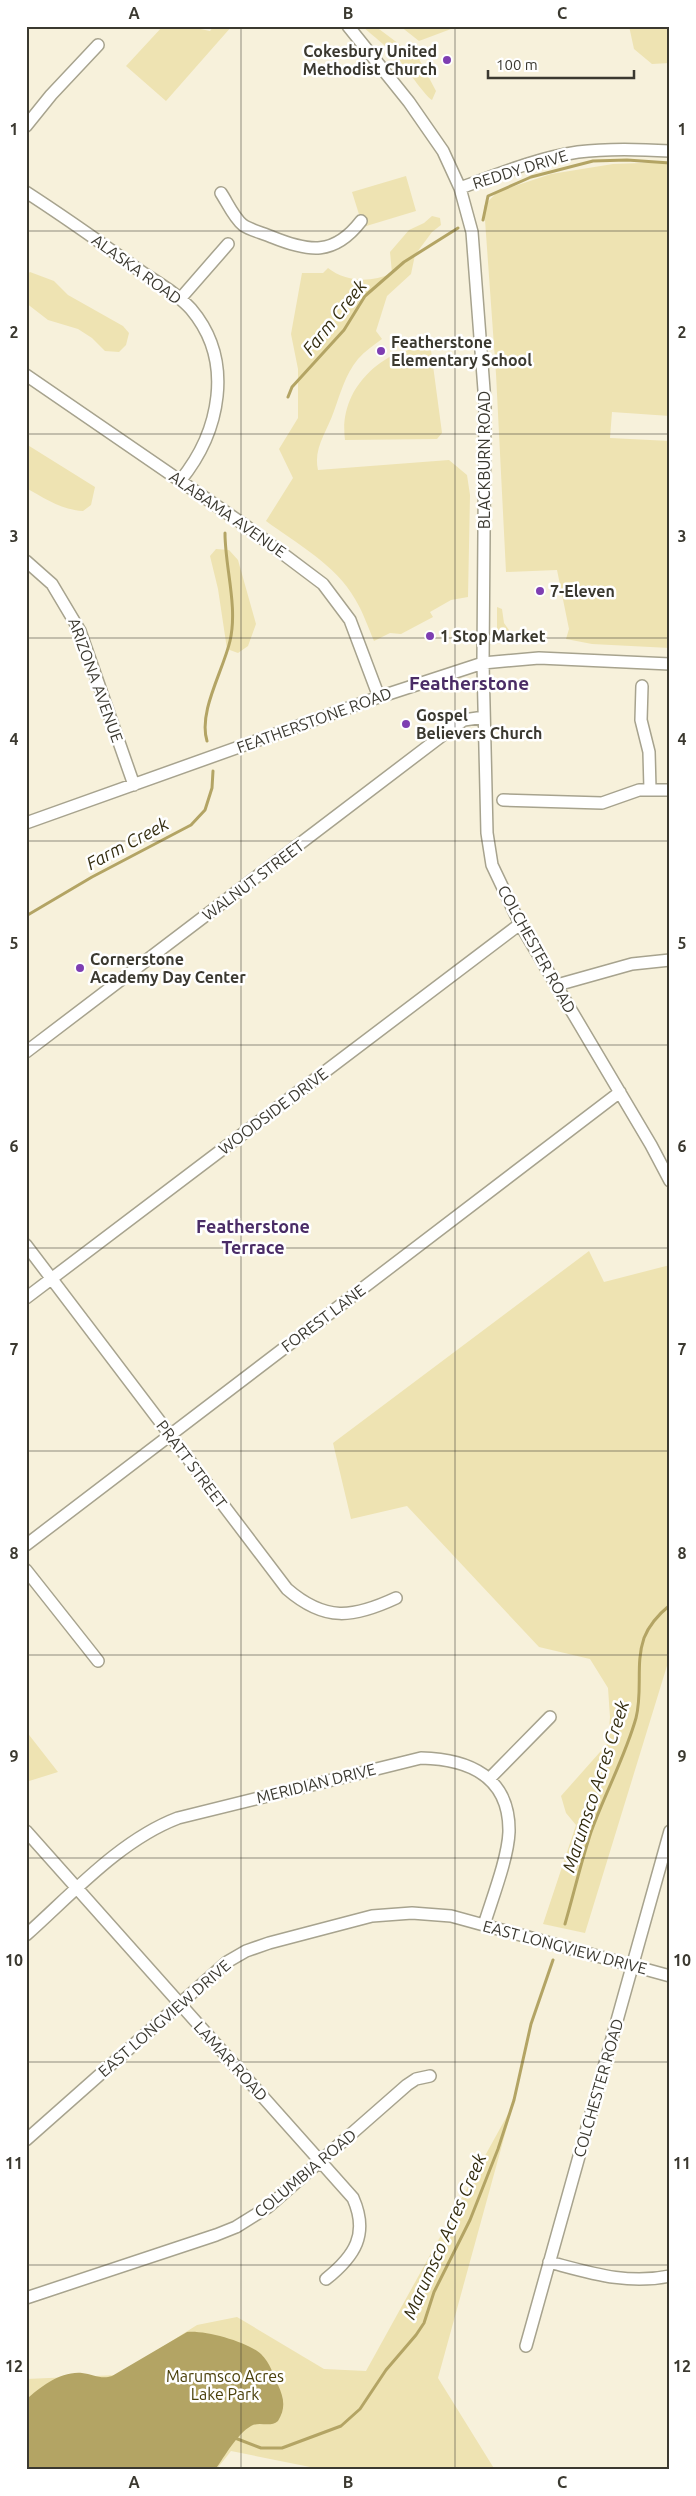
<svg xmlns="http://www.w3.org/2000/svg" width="696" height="2496" font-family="Ubuntu,sans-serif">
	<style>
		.green { fill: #eee3b2 }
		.water { fill: #b3a464 }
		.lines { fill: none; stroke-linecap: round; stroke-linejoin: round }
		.stream { stroke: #b3a464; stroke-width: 3 }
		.minor-casing { stroke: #a7a38e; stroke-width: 14 }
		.minor { stroke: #fff; stroke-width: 11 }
		.grid { fill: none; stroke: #3b3930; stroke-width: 1; stroke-opacity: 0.55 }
		.poi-dot { fill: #7e3eb2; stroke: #fff; stroke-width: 2 }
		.labels { text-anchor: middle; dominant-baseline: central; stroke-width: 5; stroke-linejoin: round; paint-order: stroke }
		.poi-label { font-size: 16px; font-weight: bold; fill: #3b3930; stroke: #fff; text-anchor: start }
		.street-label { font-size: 16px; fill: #3b3930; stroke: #fff }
		.park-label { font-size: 16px; fill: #4b400b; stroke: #fff }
		.water-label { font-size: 18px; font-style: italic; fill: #342d10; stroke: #fff }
		.neighbourhood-label { font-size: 18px; font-weight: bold; fill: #4a2c66; stroke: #fff }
		.quarter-label { font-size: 19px; font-weight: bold; fill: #4a2c66; stroke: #fff }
		.neatline { fill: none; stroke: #3b3930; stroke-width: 2 }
		.grid-label { font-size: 16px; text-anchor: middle; font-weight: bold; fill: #3b3930 }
	</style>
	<rect width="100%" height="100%" fill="#f7f1db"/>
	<!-- green -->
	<path class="green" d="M163,26H186L210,31L214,26H232L166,101L126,66Z
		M362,26H375L419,59L436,91L432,100C423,94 407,68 397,58C387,46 374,37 362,26Z
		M400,26H459L419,41Z
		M629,26H670V63L652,64L634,49Z
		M670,162V416L612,412L610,438L670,441V648L592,644L566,639L569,629L557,570L506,572L496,374L484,206L497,192L551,174L613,164Z
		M406,176L416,211L363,227L352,192Z
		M432,216L440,218L441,225L432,232L415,255L411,274L387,296L376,331L382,339C374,345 365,351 358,359C345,375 341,392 334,411C327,432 313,448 318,470L449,460L467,475L470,495L468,597L451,600L430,612L433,617L401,634L390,633L374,641C368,627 363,612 355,599C336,565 296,543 266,521L293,478L279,449L298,418V369L291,334L302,273H323L328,268C346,282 371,283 392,273L390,252L409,230L424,223Z
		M30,272L54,281L68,295L123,326L129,333L126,345L119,352L105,351L92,338L78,329L48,320L26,303V275Z
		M430,343L442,433L437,439L345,440C338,387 383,350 430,343Z
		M26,444L95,487L91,505L83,511C62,510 44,498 26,488Z
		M216,549L229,550L238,560L256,624L248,646L238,653L227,649L218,589L210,556Z
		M497,607L502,609L504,623L511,633L531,634L534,638L509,640L501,638L497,631Z
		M589,1251L604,1282L670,1265V1656L585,1933L543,1924L576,1825L566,1813L561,1796L608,1743L610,1717L608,1688L590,1659L539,1647L407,1506L351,1519L333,1443Z
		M26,1731L58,1772L26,1782Z
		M513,2105L438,2378L495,2470H325L231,2451L216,2470H26V2379L118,2375L197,2325L237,2317L324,2369L366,2371Z"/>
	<!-- water -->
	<path class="water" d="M187,2332C205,2330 248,2342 261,2354C270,2363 273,2374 278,2385C284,2398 286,2408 278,2421C270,2428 260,2421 251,2426C237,2434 225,2456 215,2470H31L26,2466V2400C40,2387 61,2371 82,2373C93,2374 101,2380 112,2376Z"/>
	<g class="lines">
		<!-- stream -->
		<path class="stream" d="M483,220L488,196L531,177L593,161L627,160L670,163
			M288,397L292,387L344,330L365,296L404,262L458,228
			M207,741C198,712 223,671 230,641C238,606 225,568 225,533
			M26,916L92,877L191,825L205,810L212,788L213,771
			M565,1924C574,1893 581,1862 591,1832C605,1793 625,1757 636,1718C643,1691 635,1664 644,1638C649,1625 659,1614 670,1605
			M235,2438L261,2448H282L341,2426L360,2409L386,2370L416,2335L424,2323L434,2292L470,2220L498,2149L514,2100L531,2024L553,1960"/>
		<defs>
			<path id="minor" d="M348,26L409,102L443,151L460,188L472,232L485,403L483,663L487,833L492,865L520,924L651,1145L670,1181
				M26,126L51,95L98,45
				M460,188C499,174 537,158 578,152C608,148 639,149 670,151
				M26,192C63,216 100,242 136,268C154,281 176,292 191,309C235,361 220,432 180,481
				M221,193C227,202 234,218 243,225C250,230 263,233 272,237C309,252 334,256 361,221
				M180,299L228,244
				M26,375L246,526L323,584L350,620L379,697
				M26,561L52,584L80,631L134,785
				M642,686L641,720L649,752L650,789
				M503,800L602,803L639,790H670
				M26,823L379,697L483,663L539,658L670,664
				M557,985L632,964L670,960
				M26,1052L456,725L464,720L484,717
				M26,1245L287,1589C325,1622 353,1618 396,1598
				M26,1298L520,924
				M26,1545L620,1092
				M26,1570L98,1661
				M489,1779L550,1717
				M26,1831L353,2198C369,2234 355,2256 326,2279
				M26,1935C72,1894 120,1840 178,1818L421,1758C469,1759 510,1777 509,1832C508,1858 492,1899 484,1925
				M26,2140L227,1962L246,1951L269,1943L372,1916L412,1913L451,1916L670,1976
				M549,2262C591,2273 627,2285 670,2276
				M26,2298L216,2235L236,2227L268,2207L407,2085L416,2079L430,2076
				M526,2346L670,1831"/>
		</defs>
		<!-- minor casing -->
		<use href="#minor" class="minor-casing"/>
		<!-- minor -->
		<use href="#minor" class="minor"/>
	</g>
	<!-- grid -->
	<path class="grid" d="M241,26V2470M455,26V2470M26,231H670M26,434H670M26,638H670M26,841H670M26,1045H670M26,1248H670M26,1451H670M26,1655H670M26,1858H670M26,2062H670M26,2265H670"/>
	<!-- markers -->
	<g class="poi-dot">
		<circle cx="447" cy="60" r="5"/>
		<circle cx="381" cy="351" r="5"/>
		<circle cx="540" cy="591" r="5"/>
		<circle cx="430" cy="636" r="5"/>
		<circle cx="406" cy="724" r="5"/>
		<circle cx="80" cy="968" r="5"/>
	</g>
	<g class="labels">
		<!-- poi labels -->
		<g class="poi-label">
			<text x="437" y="51" text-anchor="end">Cokesbury United<tspan x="437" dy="18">Methodist Church</tspan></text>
			<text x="391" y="342">Featherstone<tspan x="391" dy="18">Elementary School</tspan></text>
			<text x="550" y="591">7-Eleven</text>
			<text x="440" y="636">1 Stop Market</text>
			<text x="416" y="715">Gospel<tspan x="416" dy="18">Believers Church</tspan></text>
			<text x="90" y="959">Cornerstone<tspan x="90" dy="18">Academy Day Center</tspan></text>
		</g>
		<!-- street labels -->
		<g class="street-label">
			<text transform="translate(520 169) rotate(-17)">REDDY DRIVE</text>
			<text transform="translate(137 269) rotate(36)">ALASKA ROAD</text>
			<text transform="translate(484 460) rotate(-90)">BLACKBURN ROAD</text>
			<text transform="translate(228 514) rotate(35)">ALABAMA AVENUE</text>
			<text transform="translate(96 680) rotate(70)">ARIZONA AVENUE</text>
			<text transform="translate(314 720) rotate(-20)">FEATHERSTONE ROAD</text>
			<text transform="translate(253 880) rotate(-37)">WALNUT STREET</text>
			<text transform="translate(537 949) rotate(61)">COLCHESTER ROAD</text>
			<text transform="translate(273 1111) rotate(-37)">WOODSIDE DRIVE</text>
			<text transform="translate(323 1318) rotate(-37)">FOREST LANE</text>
			<text transform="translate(192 1464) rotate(53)">PRATT STREET</text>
			<text transform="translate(316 1783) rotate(-14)">MERIDIAN DRIVE</text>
			<text transform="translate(565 1947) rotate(15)">EAST LONGVIEW DRIVE</text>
			<text transform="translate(164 2018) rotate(-41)">EAST LONGVIEW DRIVE</text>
			<text transform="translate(231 2061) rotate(48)">LAMAR ROAD</text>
			<text transform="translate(598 2088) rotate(-74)">COLCHESTER ROAD</text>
			<text transform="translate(305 2173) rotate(-40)">COLUMBIA ROAD</text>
		</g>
		<!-- park labels -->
		<g class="park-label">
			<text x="225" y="2376">Marumsco Acres<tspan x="225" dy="18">Lake Park</tspan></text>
		</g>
		<!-- water labels -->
		<g class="water-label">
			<text transform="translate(334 317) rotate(-51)">Farm Creek</text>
			<text transform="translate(127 843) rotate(-28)">Farm Creek</text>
			<text transform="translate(595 1786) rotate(-72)">Marumsco Acres Creek</text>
			<text transform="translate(444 2236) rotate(-66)">Marumsco Acres Creek</text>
		</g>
		<!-- neighbourhood labels -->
		<g class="neighbourhood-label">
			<text x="253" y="1226">Featherstone<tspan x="253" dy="21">Terrace</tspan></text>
		</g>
		<!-- quarter labels -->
		<g class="quarter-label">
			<text x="469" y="683">Featherstone</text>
		</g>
	</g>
	<!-- border -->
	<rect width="696" height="2496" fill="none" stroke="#ffffff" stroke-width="55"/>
	<!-- scale -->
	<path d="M488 70v8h146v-8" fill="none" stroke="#3b3930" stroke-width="2.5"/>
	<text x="496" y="70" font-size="15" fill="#3b3930" stroke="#ffffff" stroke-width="4" paint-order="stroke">100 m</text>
	<rect x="28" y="28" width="640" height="2440" class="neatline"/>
	<g class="grid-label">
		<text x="134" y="19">A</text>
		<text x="348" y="19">B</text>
		<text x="562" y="19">C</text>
		<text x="14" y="135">1</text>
		<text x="682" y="135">1</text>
		<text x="14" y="338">2</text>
		<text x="682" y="338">2</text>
		<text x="14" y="542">3</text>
		<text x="682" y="542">3</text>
		<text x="14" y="745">4</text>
		<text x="682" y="745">4</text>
		<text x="14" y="949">5</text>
		<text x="682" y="949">5</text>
		<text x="14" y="1152">6</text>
		<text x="682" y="1152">6</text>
		<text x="14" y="1355">7</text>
		<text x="682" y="1355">7</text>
		<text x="14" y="1559">8</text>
		<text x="682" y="1559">8</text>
		<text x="14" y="1762">9</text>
		<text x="682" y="1762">9</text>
		<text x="14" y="1966">10</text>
		<text x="682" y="1966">10</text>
		<text x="14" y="2169">11</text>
		<text x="682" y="2169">11</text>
		<text x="14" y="2372">12</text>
		<text x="682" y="2372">12</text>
		<text x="134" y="2488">A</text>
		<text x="348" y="2488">B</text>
		<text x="562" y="2488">C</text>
	</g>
</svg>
